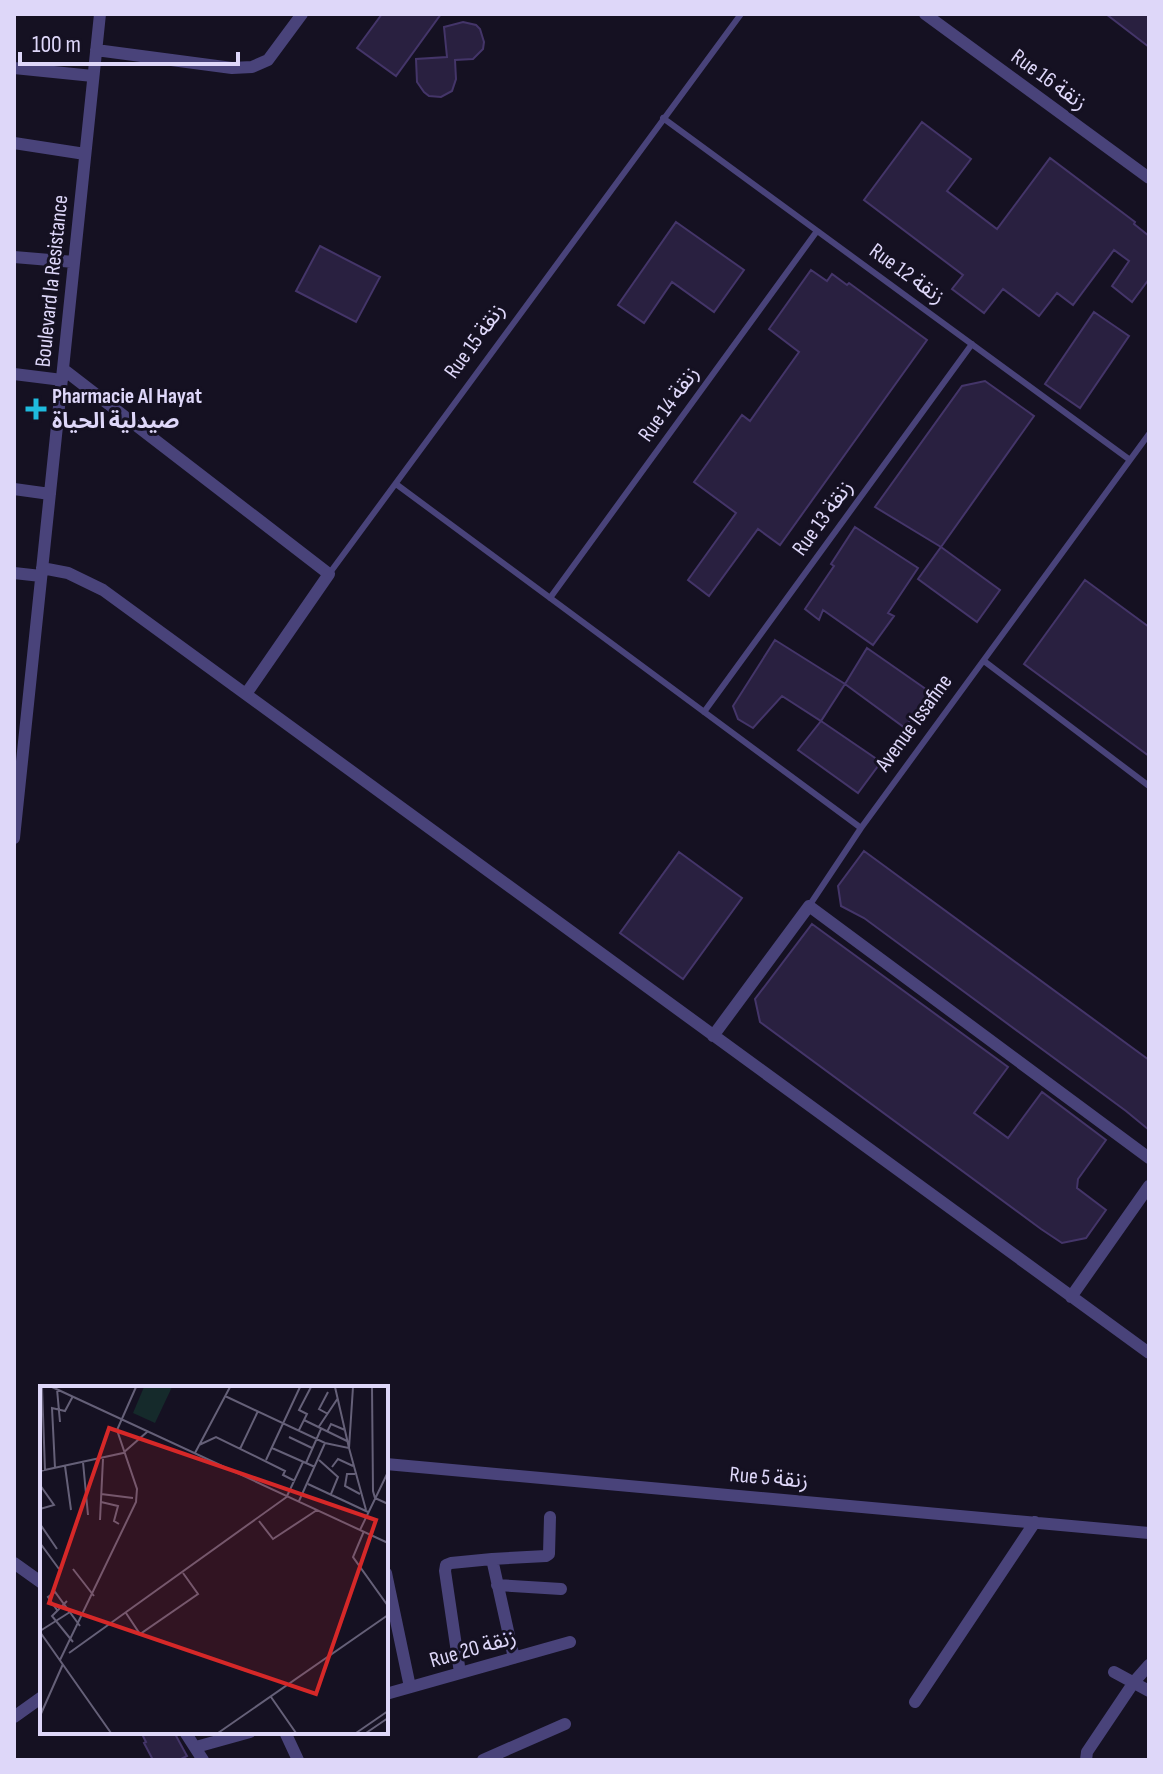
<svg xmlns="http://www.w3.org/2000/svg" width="1163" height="1774" font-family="'Sofia Sans Condensed','Noto Sans Arabic',sans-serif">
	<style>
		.building { fill: #292040; stroke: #443569; stroke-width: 2 }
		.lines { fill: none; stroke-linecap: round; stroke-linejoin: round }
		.service { stroke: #49437a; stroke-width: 6 }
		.minor { stroke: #49437a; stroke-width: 12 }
		.poi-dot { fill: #1fbbde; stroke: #151122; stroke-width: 3 }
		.labels { text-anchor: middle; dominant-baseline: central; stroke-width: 6; stroke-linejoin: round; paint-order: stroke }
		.street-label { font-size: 22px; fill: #ded7f9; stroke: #151122 }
		.poi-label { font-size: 22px; font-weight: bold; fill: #ded7f9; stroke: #151122; text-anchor: start }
		.inset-road { fill: none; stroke: #656078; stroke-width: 2 }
		.view { fill: #d62828; fill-opacity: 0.15; stroke: #d62828; stroke-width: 4 }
		.inset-edge { fill: none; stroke: #ded7f9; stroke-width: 4 }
	</style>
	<rect width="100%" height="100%" fill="#151122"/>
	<!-- building -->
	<path class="building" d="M382,14H441L396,76L357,48Z
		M1106,14H1149V47Z
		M463,22L476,25L480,29L484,42L483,49L473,59L455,60L456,79L452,91L441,97L429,96L424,92L417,82L416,59L447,57L444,27Z
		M922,122L971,159L947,191L997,229L1050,158L1135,222L1134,224L1149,236V279L1132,302L1112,286L1129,261L1114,250L1073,305L1057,293L1039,316L1003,289L984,313L952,289L963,275L864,200Z
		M676,222L744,270L714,312L672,282L644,323L618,305Z
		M320,246L380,277L356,322L296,291Z
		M811,270L827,281L832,274L847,285L849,283L927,340L780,545L758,529L709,596L688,580L736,513L694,482L742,415L750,421L799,352L769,329Z
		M1094,312L1129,336L1080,408L1045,384Z
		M985,381L1034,416L941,547L875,507L962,386Z
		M855,527L918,568L888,613L894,616L873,645L823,610L819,620L805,609L834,566L831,564Z
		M941,547L1000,590L977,622L918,579Z
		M1085,580L1149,627V756L1024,664Z
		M775,640L845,684L821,721L782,696L753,728L738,719L733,706Z
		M867,648L930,692L905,728L845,684Z
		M821,721L881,762L858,793L798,750Z
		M864,851L1149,1060V1130L1126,1111L864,918L841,906L838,886Z
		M679,852L742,898L683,979L620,933Z
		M812,924L1008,1067L974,1113L1008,1138L1042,1092L1106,1140L1078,1179L1077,1188L1106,1210L1086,1238L1062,1243L1041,1229L760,1022L755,999Z
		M141,1732H174L187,1756L179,1760H153L144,1743L146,1742Z"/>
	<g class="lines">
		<!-- service -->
		<path class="service" d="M663,118L1130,460
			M396,484L861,828
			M329,574L741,14
			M550,598L817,231
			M984,661L1149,786
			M704,712L972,344
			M809,906L861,828L1149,434"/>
		<!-- minor -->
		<path class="minor" d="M925,14L1149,178
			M96,50L232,68L252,67L268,60L302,14
			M14,68L93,76
			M14,143L85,154
			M14,257L74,262
			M63,369L329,574L246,694
			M14,374L62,380
			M14,489L50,494
			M42,568L68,573L103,590L1149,1353
			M14,573L41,576
			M14,838L100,14
			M713,1036L809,906L1149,1158
			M1071,1297L1149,1186
			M386,1464L1149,1533
			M492,1559L514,1658
			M14,1563L42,1583
			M386,1573L410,1687
			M497,1585L561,1589
			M1114,1672L1149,1691
			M460,1673L445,1571L446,1565L451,1563L492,1559L546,1556L549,1554L550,1517
			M386,1694L570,1642
			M915,1702L1035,1522
			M14,1717L42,1697
			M185,1732L203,1760
			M285,1732L298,1760
			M196,1747L250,1732
			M483,1760L565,1724
			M1086,1760L1087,1752L1134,1682L1149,1665"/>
	</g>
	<!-- markers -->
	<path class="poi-dot" d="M32 397h8v8h8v8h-8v8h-8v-8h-8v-8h8z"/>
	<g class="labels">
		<!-- street labels -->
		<g class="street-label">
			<text transform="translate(1049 80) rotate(36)">Rue 16 زنقة</text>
			<text transform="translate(907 274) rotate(36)">Rue 12 زنقة</text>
			<text transform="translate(52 281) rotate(-84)">Boulevard la Resistance</text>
			<text transform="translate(475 341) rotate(-54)">Rue 15 زنقة</text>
			<text transform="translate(669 404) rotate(-54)">Rue 14 زنقة</text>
			<text transform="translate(823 518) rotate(-54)">Rue 13 زنقة</text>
			<text transform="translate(914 723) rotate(-54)">Avenue Issafine</text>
			<text transform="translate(769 1478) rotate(5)">Rue 5 زنقة</text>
			<text transform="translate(473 1649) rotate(-16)">Rue 20 زنقة</text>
		</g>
		<!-- poi labels -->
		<g class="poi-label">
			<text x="52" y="396">Pharmacie Al Hayat<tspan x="52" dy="25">صيدلية الحياة</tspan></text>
		</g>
	</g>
	<!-- overview -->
	<g transform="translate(40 1386)">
		<rect width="348" height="348" fill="#151122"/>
		<path d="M104,1H132L115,37L93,27Z" fill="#152a2b"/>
		<path class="inset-road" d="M2,1L5,84M12,1L348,157M295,1L309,62M332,1L333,105L335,112L348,118M17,3L20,36M288,6L279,23L288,28M185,10L285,57L309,62L326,124M264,34L307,55M278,42L298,12M259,44L267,28L259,24L271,1M287,46L291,38L305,44M249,51L272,62M159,59L176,51L245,85L243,89L255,95M232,62L275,81M309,62L313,1M200,63L218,25M155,67L190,1M226,74L260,1M279,74L298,91L291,108M43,76L48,129M266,77L281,43M25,80L31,124M292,81L298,73L313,80M15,82L12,22L25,25L33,10M0,85L83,67L107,46M315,88H307L305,100L320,108M268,98L328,126M0,99L14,119L0,123M61,108L93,112M247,110L263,76M259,115L285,57M61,116L78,120L74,135L79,138M60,134L63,73M219,135L233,153L277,124M0,138L17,163M320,144L348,86M324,145L313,171L348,220M0,157L19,183M33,183L54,210M27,215L12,230L33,256M17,224L8,211L15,206L40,240M86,227L100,248L158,208L143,187M0,245L30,226M0,246L71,347M29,267L248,110M20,274L96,116L97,103L77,44L96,1M231,311L256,347M0,330L23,278M178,347L348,229M316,347L348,325M326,347L348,332"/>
		<path class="view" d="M69,42L336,134L276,308L9,217Z"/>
		<rect width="348" height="348" class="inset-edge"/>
	</g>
	<!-- border -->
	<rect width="1163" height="1774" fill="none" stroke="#ded7f9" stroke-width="32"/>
	<!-- scale -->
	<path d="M20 52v12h218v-12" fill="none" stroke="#ded7f9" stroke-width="4"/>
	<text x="32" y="52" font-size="24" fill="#ded7f9" stroke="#151122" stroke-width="6" paint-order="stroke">100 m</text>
</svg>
